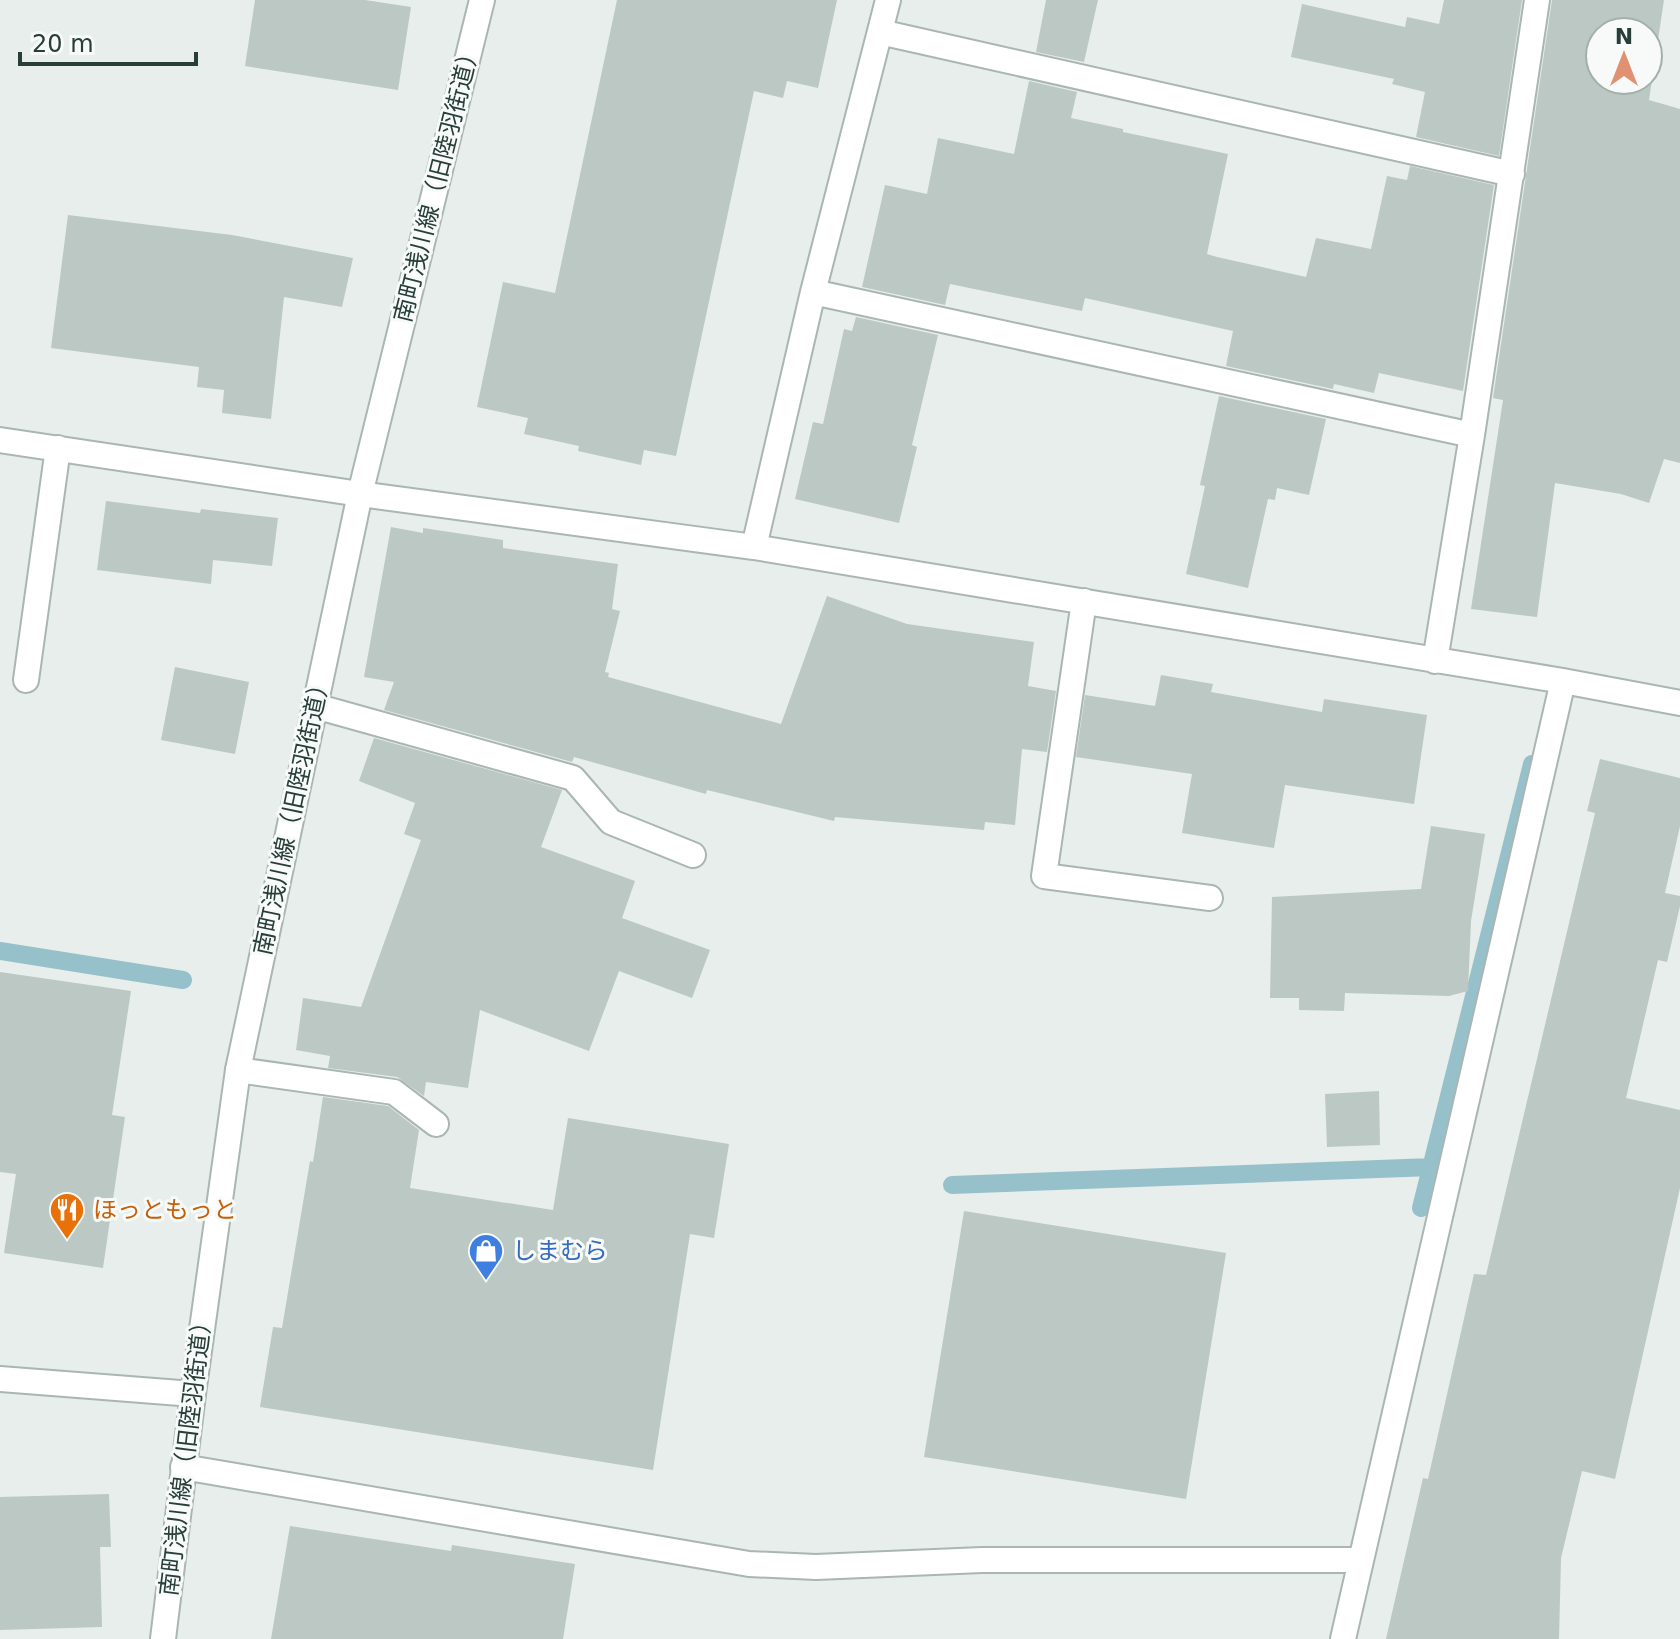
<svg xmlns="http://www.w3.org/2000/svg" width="1680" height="1639" font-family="'DejaVu Sans','Noto Sans JP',sans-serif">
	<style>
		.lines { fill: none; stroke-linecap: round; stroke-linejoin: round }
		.stream { stroke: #96c1cb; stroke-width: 18 }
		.building { fill: #bcc8c4; fill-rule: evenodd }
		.minor-casing { stroke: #aab6b2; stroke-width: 28 }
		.tertiary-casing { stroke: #aab6b2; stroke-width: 28 }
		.minor { stroke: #fff; stroke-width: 24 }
		.tertiary { stroke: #fff; stroke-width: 24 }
		.labels { text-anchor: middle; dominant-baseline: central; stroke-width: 6; stroke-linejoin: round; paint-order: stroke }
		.street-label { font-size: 24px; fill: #273e39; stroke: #f7faf9 }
		.food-label { font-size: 24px; fill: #c56008; stroke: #f7faf9; text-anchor: start }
		.shop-label { font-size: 24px; fill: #366cbe; stroke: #f7faf9; text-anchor: start }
	</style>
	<rect width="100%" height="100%" fill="#e7eeeb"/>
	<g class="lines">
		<!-- stream -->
		<path class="stream" d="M0,951L183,980
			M952,1185L1432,1167
			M1421,1208L1532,764"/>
	</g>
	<!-- building -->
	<path class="building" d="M255,0H365L411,7L398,90L245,66Z
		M617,0H837L818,88L787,81L783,98L754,91L676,456L644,450L641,465L578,451L579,446L524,434L528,418L477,407L503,282L555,293Z
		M1046,0H1098L1084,62L1036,52Z
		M1444,0H1522L1499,156L1416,137L1425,92L1392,84L1394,79L1291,57L1302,4L1405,27L1407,17L1439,24Z
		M1552,0H1664L1649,100L1680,109V463L1664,459L1649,503L1621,494L1555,483L1537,617L1471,609L1503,400L1493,398ZM1600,32H1648V80H1600Z
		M1029,81L1077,92L1071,118L1123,129V132L1228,154L1207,254L1217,257L1306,277L1316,238L1371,249L1387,176L1407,180L1410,166L1494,185L1463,391L1379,373L1374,393L1334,384L1333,389L1226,366L1233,331L1085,298L1082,311L950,284L945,305L862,287L885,185L927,194L938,138L1014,154Z
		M68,215L232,235L353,258L342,307L284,297L271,419L222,413L224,390L197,387L199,367L51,348Z
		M856,317L938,335L912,445L917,447L899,523L795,499L813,422L823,424L844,329L852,331Z
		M1219,396L1326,419L1309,495L1277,488L1275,500L1268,499L1248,588L1186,574L1205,486L1200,485Z
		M106,501L200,513L201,509L278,518L272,566L213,560L211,584L97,570Z
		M391,527L423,533V528L503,540V548L618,564L612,609L620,611L605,672L609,673L608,677L781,724L827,596L907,624L1034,642L1028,686L1056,691L1047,752L1022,749L1015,825L985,822L984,830L835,817L834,821L707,790L706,794L574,757L572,762L384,710L394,682L364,677Z
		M175,667L249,682L235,754L161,740Z
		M1161,675L1213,684L1211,692L1322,712L1324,699L1427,715L1414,804L1285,785L1274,848L1182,833L1192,774L1076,757L1085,695L1155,706Z
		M374,738L562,790L541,847L635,881L622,918L710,950L692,998L619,971L589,1051L480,1010L468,1088L426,1082L424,1096L397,1077L328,1068L330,1056L296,1050L303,998L361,1007L421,840L404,834L415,803L359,781Z
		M1600,759L1680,778V826L1665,893L1680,896V906L1667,962L1658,960L1626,1098L1680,1110V1188L1615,1479L1582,1471L1561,1558L1559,1639H1386L1423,1478L1428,1479L1474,1274L1486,1275L1595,813L1587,811Z
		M1431,826L1485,834L1471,921L1468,991L1449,996L1345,993L1344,1011L1299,1010V998H1270L1272,897L1421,889Z
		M0,972L131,991L112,1115L125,1117L103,1268L4,1253L16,1174L0,1172Z
		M1379,1091L1380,1145L1327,1147L1325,1094Z
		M323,1097L388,1106L419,1130L410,1188L553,1210L568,1118L729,1144L714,1238L690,1234L653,1470L260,1407L273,1327L282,1328L310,1161L313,1162Z
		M964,1211L1226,1253L1186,1499L924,1457Z
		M109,1494L111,1547H100L102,1627L0,1630V1497Z
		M290,1526L451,1551L452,1545L575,1564L563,1639H271Z"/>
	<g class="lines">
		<defs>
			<path id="minor" d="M880,32L1512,174
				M813,292L1472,435
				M0,440L360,494L754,547L1563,681L1680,703
				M754,547L813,292L888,0
				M1084,601L1044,876L1210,898
				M1435,661L1472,435L1537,0
				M26,680L58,448
				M315,706L573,778L611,822L693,855
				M238,1070L394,1092L436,1124
				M0,1379L193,1394
				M183,1467L749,1564L816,1567L982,1560H1361
				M1343,1639L1563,681"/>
			<path id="tertiary" d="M163,1639L193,1394L238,1070L360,494L482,0"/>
		</defs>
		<!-- minor casing -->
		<use href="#minor" class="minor-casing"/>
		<!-- tertiary casing -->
		<use href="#tertiary" class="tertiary-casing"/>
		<!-- minor -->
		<use href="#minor" class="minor"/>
		<!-- tertiary -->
		<use href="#tertiary" class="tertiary"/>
	</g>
	<!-- icons -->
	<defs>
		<symbol id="restaurant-pin" viewBox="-11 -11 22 30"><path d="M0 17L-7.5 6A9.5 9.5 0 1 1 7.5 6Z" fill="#e8710a" stroke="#f7faf9"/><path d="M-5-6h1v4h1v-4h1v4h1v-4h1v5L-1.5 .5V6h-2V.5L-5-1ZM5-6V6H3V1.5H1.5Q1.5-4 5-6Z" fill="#fff"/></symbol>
		<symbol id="shop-pin" viewBox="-11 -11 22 30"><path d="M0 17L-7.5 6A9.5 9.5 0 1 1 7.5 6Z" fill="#3f7fe0" stroke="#f7faf9"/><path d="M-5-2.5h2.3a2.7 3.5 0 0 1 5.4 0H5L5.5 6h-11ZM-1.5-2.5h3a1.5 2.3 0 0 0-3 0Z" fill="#fff"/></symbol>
	</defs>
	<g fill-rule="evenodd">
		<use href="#restaurant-pin" x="47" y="1190" width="40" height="54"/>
		<use href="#shop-pin" x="466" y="1231" width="40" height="54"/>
	</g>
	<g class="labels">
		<!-- street labels -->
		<g class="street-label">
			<text transform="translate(437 182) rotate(-76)">南町浅川線（旧陸羽街道）</text>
			<text transform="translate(292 814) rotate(-78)">南町浅川線（旧陸羽街道）</text>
			<text transform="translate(186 1453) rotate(-83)">南町浅川線（旧陸羽街道）</text>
		</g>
		<!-- food labels -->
		<g class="food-label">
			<text x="93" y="1210">ほっともっと</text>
		</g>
		<!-- shop labels -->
		<g class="shop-label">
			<text x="512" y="1251">しまむら</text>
		</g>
	</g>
	<!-- north arrow -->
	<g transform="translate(1624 56)"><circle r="38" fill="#f7faf9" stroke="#a4afac" stroke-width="2"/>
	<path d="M0-6L14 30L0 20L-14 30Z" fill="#e19171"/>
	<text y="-12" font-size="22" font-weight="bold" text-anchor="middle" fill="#273e39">N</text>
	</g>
	<!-- scale -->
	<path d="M20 52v12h176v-12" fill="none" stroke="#273e39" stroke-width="4"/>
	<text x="32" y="52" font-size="24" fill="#273e39" stroke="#f7faf9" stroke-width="6" paint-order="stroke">20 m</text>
</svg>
